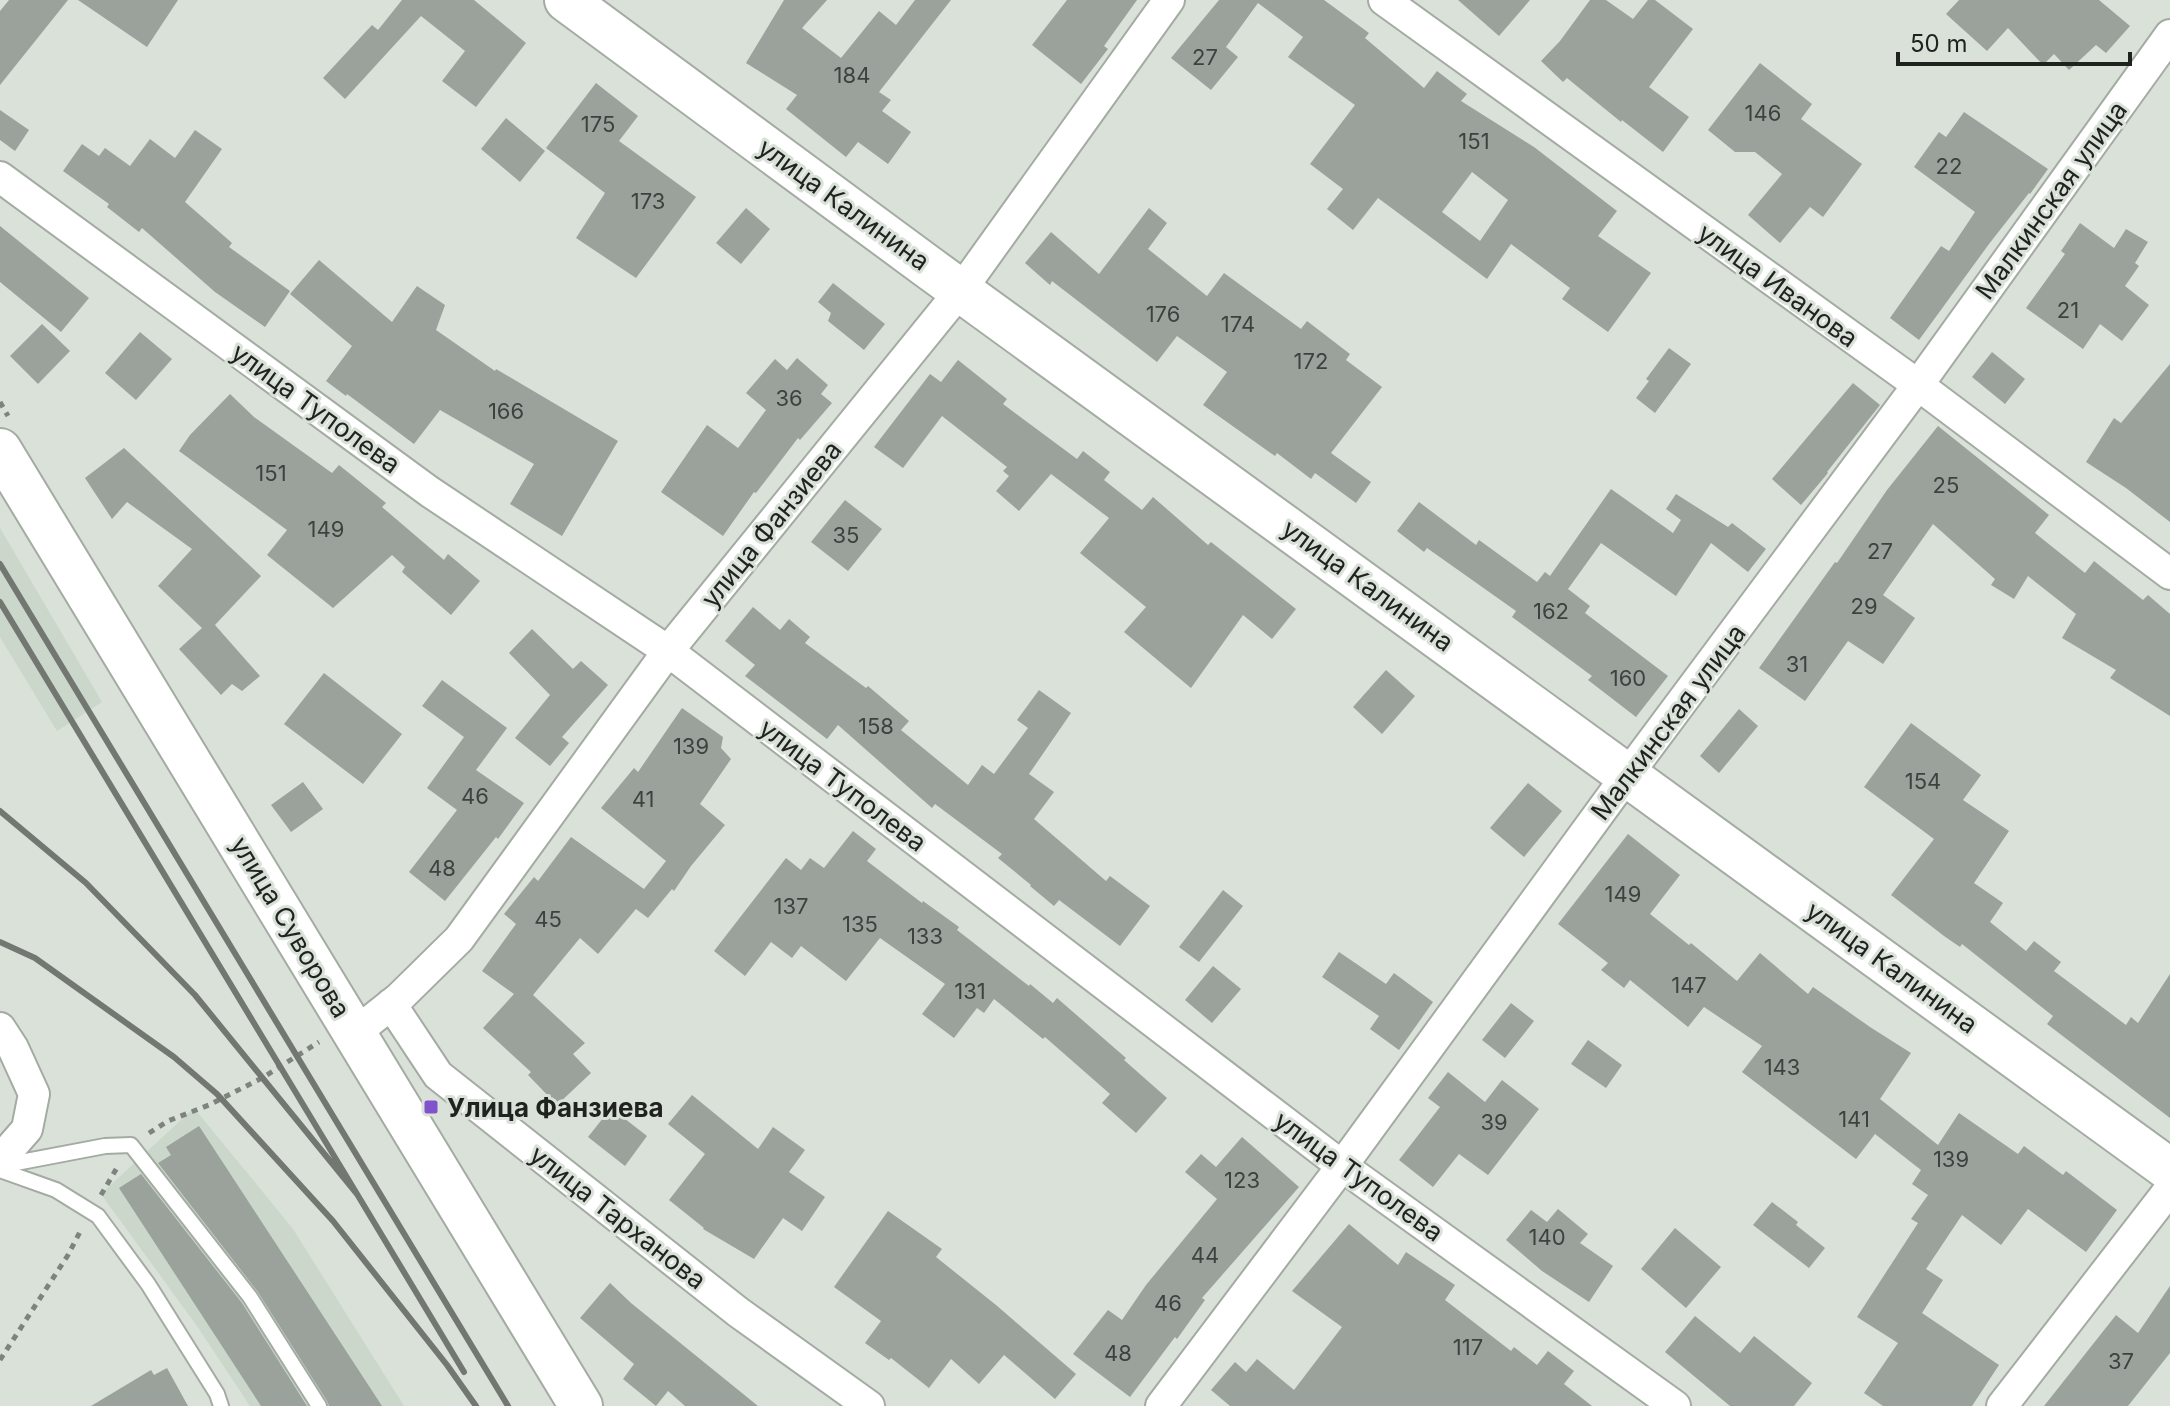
<svg xmlns="http://www.w3.org/2000/svg" width="2170" height="1406" font-family="Inter,sans-serif">
	<style>
		.built { fill: #cad7ca }
		.building { fill: #9aa29b; fill-rule: evenodd }
		.lines { fill: none; stroke-linecap: round; stroke-linejoin: round }
		.lane-casing { stroke: #a3aba3; stroke-width: 18 }
		.street-casing { stroke: #a3aba3; stroke-width: 34 }
		.secondary-casing { stroke: #a3aba3; stroke-width: 46 }
		.path { stroke: #7e837e; stroke-width: 5; stroke-dasharray: 6 6; stroke-linecap: butt }
		.lane { stroke: #fff; stroke-width: 14 }
		.street { stroke: #fff; stroke-width: 30 }
		.secondary { stroke: #fff; stroke-width: 42 }
		.rail { stroke: #727772; stroke-width: 6 }
		.poi-dot { fill: #8053cd; stroke: #d9e1d9; stroke-width: 3 }
		.labels { text-anchor: middle; dominant-baseline: central; stroke-width: 6; stroke-linejoin: round; paint-order: stroke }
		.number-label { font-size: 22px; fill: #3e423e }
		.street-label { font-size: 26px; fill: #1f221f; stroke: #d9e1d9 }
		.poi-label { font-size: 26px; font-weight: bold; fill: #1f221f; stroke: #d9e1d9; text-anchor: start }
	</style>
	<rect width="100%" height="100%" fill="#d9e1d9"/>
	<!-- built -->
	<path class="built" d="M0,528L102,702L57,731L0,637Z
		M194,1108L293,1229L404,1406H250L197,1326L101,1194Z"/>
	<!-- building -->
	<path class="building" d="M9,0H68L0,85V11Z
		M78,0H178L147,47Z
		M402,0H474L526,43L476,107L442,81L465,51L421,16L345,99L323,78L372,25L378,30Z
		M784,0H827L802,28L841,58L879,11L896,25L915,0H951L879,92L891,100L882,111L911,132L888,164L858,142L846,157L786,109L797,95L746,63Z
		M1067,0H1137L1104,46L1108,49L1081,84L1032,45Z
		M1219,0H1324L1369,33L1365,38L1424,88L1437,71L1467,94L1461,101L1534,147L1617,211L1598,236L1651,273L1608,332L1562,299L1570,288L1511,244L1487,279L1378,198L1353,230L1327,209L1343,189L1310,164L1355,105L1288,57L1303,37L1258,3L1226,47L1238,57L1211,90L1171,58ZM1472,172L1508,200L1480,241L1442,212Z
		M1458,0H1530L1499,36Z
		M1590,0H1606L1633,19L1648,0H1655L1693,29L1649,87L1689,117L1663,152L1622,120L1621,122L1567,78L1563,82L1541,61L1560,41Z
		M1959,0H2099L2130,26L2106,53L2096,45L2069,70L2054,54L2043,65L2008,28L1987,51L1946,14Z
		M1760,63L1812,104L1801,119L1862,164L1823,217L1810,207L1780,243L1748,215L1782,174L1755,152H1735L1708,130Z
		M596,83L638,116L619,141L696,197L636,278L576,238L605,193L546,148Z
		M0,110L29,130L15,151L0,140Z
		M1964,112L2048,169L2030,194L2029,193L1989,244L1919,340L1890,318L1941,246L1949,251L1975,212L1914,167L1939,132L1946,137Z
		M506,118L545,151L520,182L481,149Z
		M195,130L222,149L185,202L232,243L229,247L290,291L265,327L215,292L142,228L139,232L107,207L109,204L63,171L82,144L99,156L105,148L130,166L150,139L175,158Z
		M746,208L770,229L741,264L716,243Z
		M1149,208L1167,223L1148,249L1207,296L1224,273L1301,329L1307,321L1350,354L1346,360L1382,387L1331,453L1371,482L1356,503L1315,473L1311,479L1277,453L1275,456L1203,405L1227,372L1177,336L1157,362L1052,281L1050,285L1025,263L1051,232L1099,274Z
		M2080,223L2114,248L2126,229L2148,242L2135,263L2139,266L2125,286L2149,305L2122,341L2100,324L2083,349L2026,308L2065,254L2061,251Z
		M0,226L89,298L61,332L0,282Z
		M319,260L392,322L417,286L445,305L436,330L495,371L496,369L618,441L562,536L510,504L534,464L440,410L414,444L347,394L346,396L326,381L352,346L290,294Z
		M833,283L885,324L864,350L828,321L831,313L818,302Z
		M42,324L70,351L38,384L10,356Z
		M140,332L172,359L136,400L105,373Z
		M1669,348L1691,364L1655,413L1636,398L1649,381L1646,379Z
		M1992,352L2025,379L2005,404L1972,377Z
		M797,358L828,385L821,394L832,403L800,440L798,438L756,493L754,492L723,536L661,492L707,425L738,448L766,410L746,393L775,359L787,370Z
		M958,360L1007,399L1003,404L1077,459L1083,451L1110,472L1104,480L1142,510L1153,497L1208,545L1211,542L1296,609L1272,639L1243,615L1191,688L1124,632L1146,607L1080,553L1109,518L1051,474L1019,511L996,491L1009,476L1003,471L1007,467L942,416L903,468L874,447L930,374L941,382Z
		M2170,364V522L2126,488L2086,462L2114,418L2121,423Z
		M1853,383L1880,405L1827,472L1828,473L1801,505L1772,479Z
		M230,394L254,417L332,473L339,465L386,503L382,507L444,560L448,554L480,581L451,615L402,572L405,567L392,555L333,608L267,555L287,530L179,451L190,435Z
		M1938,426L2049,515L2035,533L2085,573L2094,561L2143,600L2148,595L2170,614V716L2110,678L2116,670L2062,638L2076,614L2028,576L2014,599L1991,585L1995,579L1933,524L1883,595L1915,618L1883,664L1848,641L1805,701L1759,668L1835,562L1837,563L1887,490Z
		M124,448L261,576L215,625L260,676L242,691L232,684L221,695L179,649L202,628L158,586L192,549L127,502L112,519L85,478Z
		M1611,489L1673,533L1681,520L1666,509L1676,494L1728,527L1732,523L1766,549L1748,572L1711,543L1676,596L1601,543L1568,589L1590,606L1585,613L1668,676L1636,717L1588,680L1592,676L1512,617L1516,611L1427,548L1424,552L1397,531L1419,502L1476,545L1479,540L1537,582L1545,572L1550,576Z
		M845,500L882,529L848,571L811,542Z
		M753,607L780,630L789,619L810,637L805,643L866,688L868,686L909,721L901,730L968,785L982,765L994,774L1028,728L1017,720L1039,690L1071,713L1029,774L1054,792L1034,819L1106,881L1110,876L1150,906L1120,946L1059,900L1054,906L1030,886L1031,885L998,858L1002,854L935,804L932,808L838,725L827,739L745,676L755,665L725,641Z
		M532,629L573,669L581,661L608,685L562,737L569,743L550,766L515,738L550,695L509,653Z
		M1386,670L1415,696L1382,734L1353,707Z
		M324,673L402,734L363,784L284,724Z
		M442,680L507,728L476,770L524,803L498,839L496,837L445,901L409,872L457,810L427,788L464,737L422,706Z
		M682,708L723,737L721,748L731,759L700,804L725,825L691,866L674,891L672,889L648,918L636,909L598,954L580,938L533,995L585,1043L573,1054L591,1073L557,1105L528,1075L531,1072L483,1028L514,994L482,971L516,924L504,914L534,877L538,881L571,837L644,889L666,861L601,808L634,768L638,772Z
		M1739,709L1758,726L1719,773L1700,756Z
		M1911,723L1981,775L1963,800L2009,831L1974,883L2003,903L1990,922L2026,951L2034,941L2061,962L2054,971L2126,1025L2131,1017L2138,1023L2170,974V1118L2047,1024L2053,1016L1962,944L1960,947L1944,936L1891,895L1934,839L1864,787Z
		M303,782L323,809L291,832L271,805Z
		M1528,783L1562,811L1524,857L1490,828Z
		M853,831L876,849L867,861L922,903L923,901L959,927L957,930L1029,986L1030,984L1053,1003L1057,998L1126,1058L1124,1060L1167,1098L1136,1133L1102,1103L1110,1094L1045,1037L1043,1039L994,999L984,1013L977,1008L954,1038L922,1014L945,984L880,938L846,981L801,946L792,958L771,942L745,976L714,951L786,858L801,870L810,858L824,868Z
		M1628,834L1680,875L1650,914L1689,945L1691,943L1737,981L1760,953L1808,994L1813,987L1870,1027L1911,1053L1880,1099L1938,1145L1959,1113L2018,1154L2024,1146L2063,1175L2066,1171L2117,1210L2086,1252L2028,1209L2001,1245L1962,1215L1926,1269L1943,1280L1922,1313L1999,1365L1972,1406H1883L1864,1393L1898,1343L1857,1317L1918,1223L1911,1219L1928,1195L1912,1184L1921,1170L1875,1134L1856,1159L1742,1072L1762,1046L1704,1007L1688,1027L1630,980L1624,988L1601,970L1608,963L1558,924Z
		M1223,890L1243,906L1199,962L1179,947Z
		M1339,952L1386,984L1394,973L1433,1002L1399,1050L1370,1029L1379,1016L1322,977Z
		M1213,966L1241,989L1212,1023L1185,1000Z
		M1511,1003L1534,1021L1505,1058L1482,1040Z
		M1588,1040L1622,1065L1606,1088L1571,1064Z
		M1448,1072L1485,1102L1502,1080L1539,1109L1488,1175L1459,1154L1433,1187L1399,1160L1440,1107L1428,1098Z
		M692,1095L758,1149L773,1127L805,1150L789,1172L825,1197L802,1231L783,1218L754,1259L703,1229L704,1228L669,1200L705,1154L668,1124Z
		M611,1108L647,1136L625,1166L588,1137Z
		M199,1126L382,1406H329L327,1401L258,1292L158,1163L171,1155L166,1147Z
		M1242,1137L1299,1187L1202,1298L1205,1300L1177,1339L1175,1337L1130,1397L1073,1354L1108,1310L1122,1320L1146,1285L1217,1199L1185,1172L1201,1154L1216,1167Z
		M141,1174L242,1303L307,1406H261L119,1188Z
		M1772,1202L1798,1222L1796,1225L1825,1248L1809,1268L1753,1225Z
		M1558,1209L1588,1234L1580,1243L1613,1266L1589,1302L1542,1271L1506,1240L1531,1210L1547,1222Z
		M888,1211L942,1249L936,1257L996,1305L1076,1374L1055,1399L1004,1355L979,1384L951,1359L929,1388L891,1358L889,1360L865,1343L881,1321L834,1287Z
		M1349,1224L1398,1265L1406,1252L1455,1285L1445,1300L1511,1351L1514,1347L1537,1365L1548,1351L1574,1371L1564,1384L1592,1406H1230L1211,1390L1235,1362L1246,1372L1257,1359L1294,1390L1342,1327L1292,1291Z
		M1675,1228L1721,1267L1686,1308L1641,1269Z
		M610,1283L631,1303L758,1406H685L668,1391L656,1406L623,1379L634,1364L580,1318Z
		M2170,1286V1353L2128,1406H2044L2116,1315L2138,1333Z
		M1695,1316L1740,1353L1754,1336L1812,1383L1794,1406H1730L1665,1352Z
		M167,1368L188,1406H91L151,1370L154,1375Z"/>
	<g class="lines">
		<defs>
			<path id="lane" d="M0,1166L105,1146L131,1145L250,1297L319,1406
				M0,1170L56,1190L98,1216L148,1284L217,1394L221,1406"/>
			<path id="street" d="M1384,0L1918,385L2170,574
				M0,177L430,492L668,651L1342,1166L1675,1406
				M391,1004L438,1075L738,1312L869,1406
				M0,1028L13,1048L34,1094L27,1129L0,1160
				M355,1033L399,998L459,939L668,651L961,290L1169,0
				M1161,1406L1342,1166L1628,774L1918,385L2170,35
				M2002,1406L2170,1189"/>
			<path id="secondary" d="M566,0L928,267L2170,1170
				M0,450L581,1406"/>
		</defs>
		<!-- lane casing -->
		<use href="#lane" class="lane-casing"/>
		<!-- street casing -->
		<use href="#street" class="street-casing"/>
		<!-- secondary casing -->
		<use href="#secondary" class="secondary-casing"/>
		<!-- path -->
		<path class="path" d="M0,402L8,416
			M149,1133L168,1121L209,1105L262,1078L319,1042
			M101,1195L118,1166
			M0,1360L68,1255L82,1228"/>
		<!-- lane -->
		<use href="#lane" class="lane"/>
		<!-- street -->
		<use href="#street" class="street"/>
		<!-- secondary -->
		<use href="#secondary" class="secondary"/>
		<!-- rail -->
		<path class="rail" d="M0,564L508,1406
			M0,602L357,1194L195,995L86,883L0,811
			M0,942L35,958L174,1057L217,1094L333,1221L447,1365L476,1406
			M357,1194L464,1372"/>
	</g>
	<!-- markers -->
	<rect class="poi-dot" x="423" y="1099" width="16" height="16" rx="4"/>
	<g class="labels">
		<!-- number labels -->
		<g class="number-label">
			<text x="1205" y="57">27</text>
			<text x="852" y="75">184</text>
			<text x="1763" y="113">146</text>
			<text x="598" y="124">175</text>
			<text x="1474" y="141">151</text>
			<text x="1949" y="166">22</text>
			<text x="648" y="201">173</text>
			<text x="2068" y="310">21</text>
			<text x="1163" y="314">176</text>
			<text x="1238" y="324">174</text>
			<text x="1311" y="361">172</text>
			<text x="789" y="398">36</text>
			<text x="506" y="411">166</text>
			<text x="271" y="473">151</text>
			<text x="1946" y="485">25</text>
			<text x="326" y="529">149</text>
			<text x="846" y="535">35</text>
			<text x="1880" y="551">27</text>
			<text x="1864" y="606">29</text>
			<text x="1551" y="611">162</text>
			<text x="1797" y="664">31</text>
			<text x="1628" y="678">160</text>
			<text x="876" y="726">158</text>
			<text x="691" y="746">139</text>
			<text x="1923" y="781">154</text>
			<text x="475" y="796">46</text>
			<text x="643" y="799">41</text>
			<text x="442" y="868">48</text>
			<text x="1623" y="894">149</text>
			<text x="791" y="906">137</text>
			<text x="548" y="919">45</text>
			<text x="860" y="924">135</text>
			<text x="925" y="936">133</text>
			<text x="1689" y="985">147</text>
			<text x="970" y="991">131</text>
			<text x="1782" y="1067">143</text>
			<text x="1854" y="1119">141</text>
			<text x="1494" y="1122">39</text>
			<text x="1951" y="1159">139</text>
			<text x="1242" y="1180">123</text>
			<text x="1547" y="1237">140</text>
			<text x="1205" y="1255">44</text>
			<text x="1168" y="1303">46</text>
			<text x="1468" y="1347">117</text>
			<text x="1118" y="1353">48</text>
			<text x="2121" y="1361">37</text>
		</g>
		<!-- street labels -->
		<g class="street-label">
			<text transform="translate(2051 200) rotate(-54)">Малкинская улица</text>
			<text transform="translate(844 204) rotate(36)">улица Калинина</text>
			<text transform="translate(1778 285) rotate(36)">улица Иванова</text>
			<text transform="translate(316 408) rotate(36)">улица Туполева</text>
			<text transform="translate(771 524) rotate(-51)">улица Фанзиева</text>
			<text transform="translate(1368 585) rotate(36)">улица Калинина</text>
			<text transform="translate(1668 722) rotate(-53)">Малкинская улица</text>
			<text transform="translate(843 785) rotate(37)">улица Туполева</text>
			<text transform="translate(291 927) rotate(59)">улица Суворова</text>
			<text transform="translate(1892 967) rotate(36)">улица Калинина</text>
			<text transform="translate(1359 1176) rotate(36)">улица Туполева</text>
			<text transform="translate(618 1217) rotate(38)">улица Тарханова</text>
		</g>
		<!-- poi labels -->
		<g class="poi-label">
			<text x="447" y="1107">Улица Фанзиева</text>
		</g>
	</g>
	<!-- scale -->
	<path d="M1898 52v12h232v-12" fill="none" stroke="#1f221f" stroke-width="4"/>
	<text x="1910" y="52" font-size="24" fill="#1f221f" stroke="#d9e1d9" stroke-width="6" paint-order="stroke">50 m</text>
</svg>
